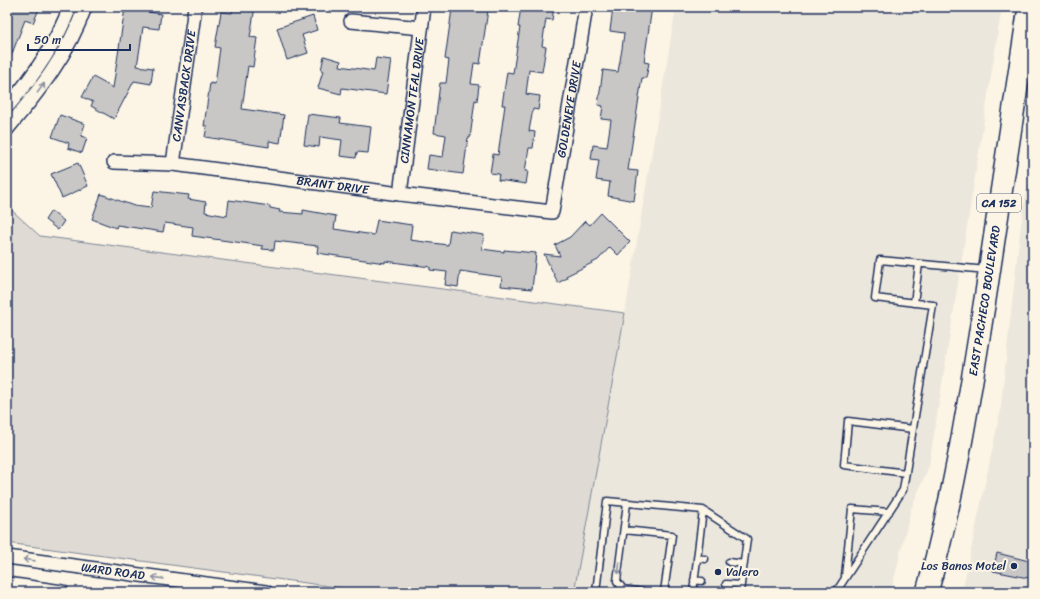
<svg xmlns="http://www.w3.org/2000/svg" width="1040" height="599" font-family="Sriracha,sans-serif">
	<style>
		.built { fill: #ece7dc }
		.green { fill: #dfdbd4; stroke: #7d8599 }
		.building { fill: #c8c7c6; stroke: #1b2f5e }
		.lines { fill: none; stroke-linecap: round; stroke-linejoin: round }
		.service-casing { stroke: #1b2f5e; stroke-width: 9 }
		.minor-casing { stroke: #1b2f5e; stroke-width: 16 }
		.trunk-casing { stroke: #1b2f5e; stroke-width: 24 }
		.service { stroke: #fcf5e5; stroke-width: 6 }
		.minor { stroke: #fcf5e5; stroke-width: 13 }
		.trunk { stroke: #fcf5e5; stroke-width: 21 }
		.oneway { stroke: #8c92a2 }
		.poi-dot { fill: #1b2f5e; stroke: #fcf5e5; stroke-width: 1.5 }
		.labels { text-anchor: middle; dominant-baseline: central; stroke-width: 4; stroke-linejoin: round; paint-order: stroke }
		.shield { fill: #fcf5e5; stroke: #5e6a86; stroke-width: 1 }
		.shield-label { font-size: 11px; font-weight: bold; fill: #1b2f5e }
		.street-label { font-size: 12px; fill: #1b2f5e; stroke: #fcf5e5 }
		.poi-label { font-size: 12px; fill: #1b2f5e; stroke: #fcf5e5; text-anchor: end }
	</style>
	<rect width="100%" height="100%" fill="#fcf5e5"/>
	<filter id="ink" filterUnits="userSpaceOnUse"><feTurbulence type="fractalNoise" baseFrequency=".025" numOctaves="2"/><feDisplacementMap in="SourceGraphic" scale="8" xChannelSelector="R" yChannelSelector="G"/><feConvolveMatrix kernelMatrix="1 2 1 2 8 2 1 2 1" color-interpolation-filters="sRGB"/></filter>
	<g filter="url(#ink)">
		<!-- built -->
		<path class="built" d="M676,7H1002L929,466L911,509L891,592H574L625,313Z
			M1033,149V592H962L1000,413L1020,231Z"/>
		<!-- green -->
		<path class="green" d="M7,206L40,236L625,313L574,592H373L7,543Z"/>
		<!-- building -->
		<path class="building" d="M10,7H40L33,23L25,20L8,64L7,14Z
			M233,7H255L250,37L257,38L253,67L248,66L242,109L284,115L280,143L269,141V147L205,137L207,126H204L210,83L215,84L220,48L215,47L221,12L232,13Z
			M456,7H481V9L488,10L480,64L474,63L471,84L479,85L477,101L475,100L470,138H468L463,174L427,169L429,155L443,157L446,135L434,133L440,83H446L449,60L445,59L452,9H456Z
			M521,7H554L552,20L546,19L542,46L546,47L542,72L529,70L526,94L540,96L538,110L533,109L529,131L535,132L533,148H529L525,171H528L526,184L498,180L499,174L490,173L493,154L498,155L505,105H502L507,72L513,73L520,27H518Z
			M613,7H652L644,62L649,63L646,78H642L628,170L638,171L634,201L608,196L610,182L596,180L599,160L591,159L593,145L607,147L611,120L601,119L603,106L598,105L603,70L618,72L622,49L624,33L610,31Z
			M125,8L161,14L159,29L143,27L139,54L137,66L153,68L151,84L134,81L114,119L91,106L93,102L82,97L93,77L113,88Z
			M313,16L317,30L302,35L308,53L287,60L277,28Z
			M324,56L341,61L340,66L374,71L376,58L391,60L386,94L342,88L341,94L318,88L323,71L321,70Z
			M308,114L341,118L340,123L371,127L368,153L357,152L356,158L340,156L342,140L320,137L319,147L304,145Z
			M60,115L85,124L81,136L87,138L82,153L68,148L69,143L52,137Z
			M78,163L88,186L62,198L51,174Z
			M154,191L189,195L188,199L206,202L205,212L227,216L229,200L270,206V208L280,210L279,212L303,214V210L336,216L334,229L374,235L377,220L412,225L410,240L425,242L448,245L450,230L484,235L482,249L504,252V250L536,253L532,289L501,286L502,277L460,271L458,287L445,285L447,272L430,270V267L385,261V263L317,253L318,246L275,241L274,250L262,249L263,246L243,243L192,236L193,227L165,223L163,232L117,225L116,228L92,219L101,194L134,206L151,208Z
			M51,211L64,221L58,230L45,220Z
			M601,213L630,242L618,255L610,247L598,260L566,276L567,278L558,283L544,254L560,256L555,245L570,237L585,221L590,225Z
			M997,553L1033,562V579L993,571Z"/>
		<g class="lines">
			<defs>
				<path id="service" d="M914,303L919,264
					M906,473L844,465L848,421L913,429
					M627,503L617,581L623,589L643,592
					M624,530L672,535L664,592
					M697,558L705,559
					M729,562L744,564
					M845,576L852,509L889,512
					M694,580L702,581
					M726,584L741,585
					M596,592L607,501L703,510L747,539L740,592
					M693,592L703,510
					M836,592L903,490L933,305L875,298L880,260L987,270"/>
				<g id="minor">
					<path d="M351,21L421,28"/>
					<path d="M7,107C33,77 56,44 70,7"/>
					<path d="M7,129C39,91 68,55 85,7"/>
					<path id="s1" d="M114,162L173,164L400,194L552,212L586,7"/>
					<path id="s2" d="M173,164L195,7"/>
					<path id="s3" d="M400,194L424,7"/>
					<path id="s4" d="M7,557L266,592"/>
					<path d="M7,584L62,592"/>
				</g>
				<g id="trunk">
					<path id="s5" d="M927,592C955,494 970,394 986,293C1000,198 1015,102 1029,7"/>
				</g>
			</defs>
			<!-- service casing -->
			<use href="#service" class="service-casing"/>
			<!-- minor casing -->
			<use href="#minor" class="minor-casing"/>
			<!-- trunk casing -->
			<use href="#trunk" class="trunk-casing"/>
			<!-- service -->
			<use href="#service" class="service"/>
			<!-- minor -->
			<use href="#minor" class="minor"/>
			<!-- trunk -->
			<use href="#trunk" class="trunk"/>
		</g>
		<!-- one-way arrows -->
		<defs><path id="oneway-shaft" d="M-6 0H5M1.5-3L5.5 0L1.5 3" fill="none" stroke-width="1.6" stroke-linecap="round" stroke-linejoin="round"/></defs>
		<g class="oneway">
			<use href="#oneway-shaft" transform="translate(41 88) rotate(-53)"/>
			<use href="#oneway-shaft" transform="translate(29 560) rotate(-172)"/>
			<use href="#oneway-shaft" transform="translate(619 568) rotate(97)"/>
			<use href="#oneway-shaft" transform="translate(158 578) rotate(-172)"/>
		</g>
	</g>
	<!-- markers -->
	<g class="poi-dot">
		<circle cx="1014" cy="566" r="4"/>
		<circle cx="718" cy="572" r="4"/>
	</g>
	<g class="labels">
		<!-- shield labels -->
		<rect class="shield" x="977" y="194" width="44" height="18" rx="3"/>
		<g class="shield-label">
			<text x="999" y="203">CA 152</text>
		</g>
		<!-- street labels -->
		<g class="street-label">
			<text stroke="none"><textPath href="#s2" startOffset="79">CANVASBACK DRIVE</textPath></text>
			<text stroke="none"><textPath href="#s3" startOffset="94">CINNAMON TEAL DRIVE</textPath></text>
			<text stroke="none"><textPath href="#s1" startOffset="545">GOLDENEYE DRIVE</textPath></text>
			<text stroke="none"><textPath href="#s1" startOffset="220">BRANT DRIVE</textPath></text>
			<text stroke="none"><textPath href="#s5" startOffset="297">EAST PACHECO BOULEVARD</textPath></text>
			<text stroke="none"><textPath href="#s4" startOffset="107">WARD ROAD</textPath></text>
		</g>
		<!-- poi labels -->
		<g class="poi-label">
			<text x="1006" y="566">Los Banos Motel</text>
			<text x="726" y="572" text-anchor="start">Valero</text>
		</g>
	</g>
	<!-- margin -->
	<rect width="1040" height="599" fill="none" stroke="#fcf5e5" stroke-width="24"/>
	<rect x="12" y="12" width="1016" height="575" fill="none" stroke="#1b2f5e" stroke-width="1.5" filter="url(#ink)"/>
	<!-- scale -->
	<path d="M28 44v6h102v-6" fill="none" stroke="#1b2f5e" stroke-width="2"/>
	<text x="34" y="44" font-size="12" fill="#1b2f5e" stroke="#fcf5e5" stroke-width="3" paint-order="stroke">50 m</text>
</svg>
